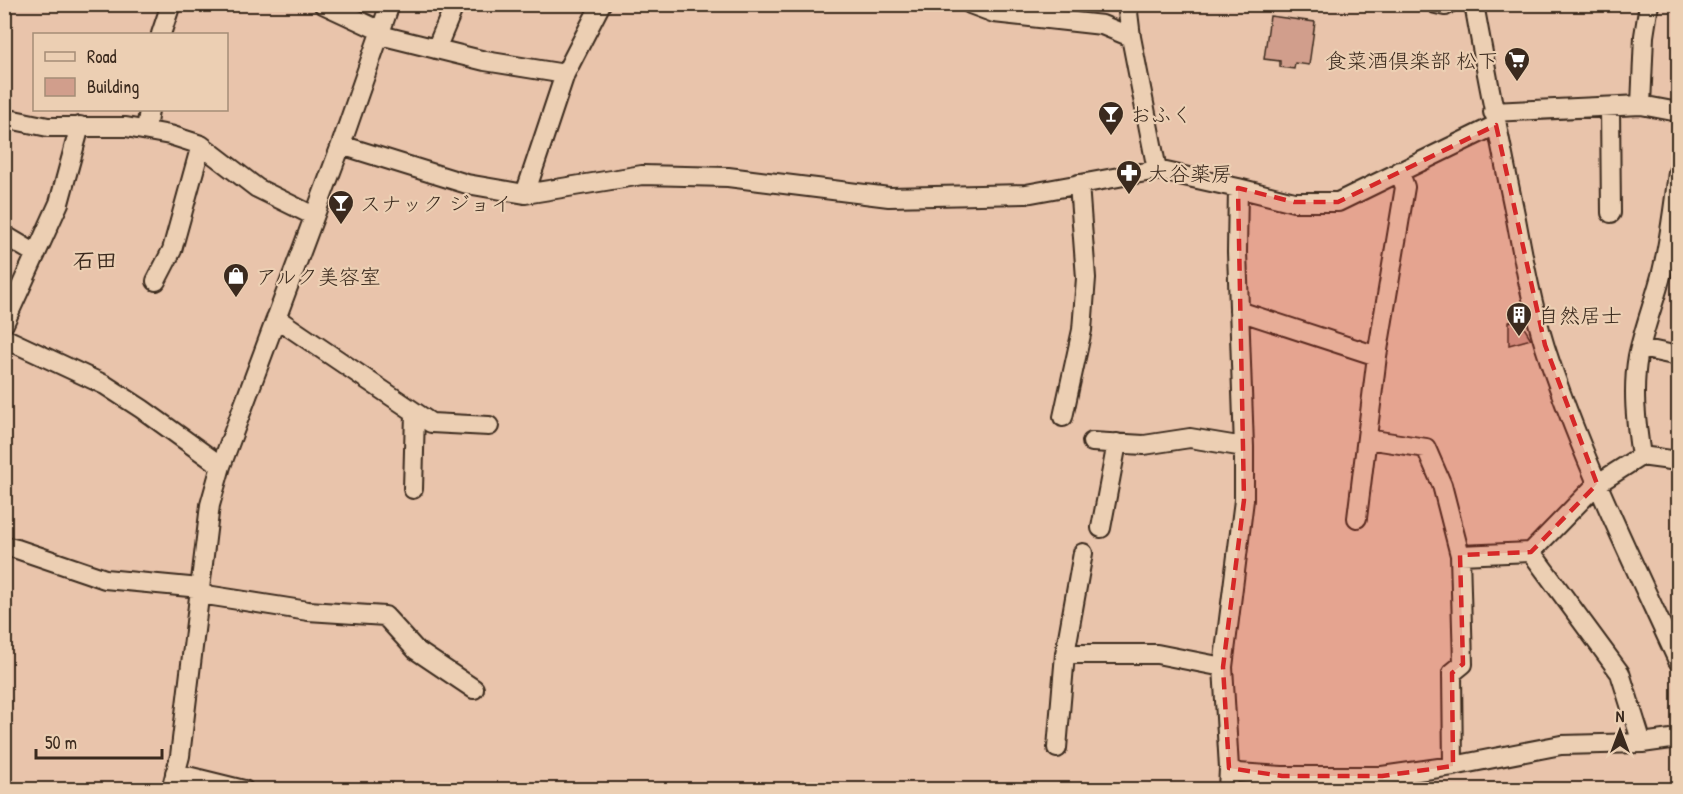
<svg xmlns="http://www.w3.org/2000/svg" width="1683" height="794" font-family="'Patrick Hand','Klee One',sans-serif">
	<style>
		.building { fill: #d19e8c; stroke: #3b2a1e; stroke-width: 1.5 }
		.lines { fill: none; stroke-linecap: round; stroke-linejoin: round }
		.minor-casing { stroke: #3b2a1e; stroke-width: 22 }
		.minor { stroke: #eccfb3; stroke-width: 18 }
		.marked { fill: #d62828; fill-opacity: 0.2; stroke: #d62828; stroke-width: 4.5; stroke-dasharray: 12 8; stroke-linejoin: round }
		.labels { text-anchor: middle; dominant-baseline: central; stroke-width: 4.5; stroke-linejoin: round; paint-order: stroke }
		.poi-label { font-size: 21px; fill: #3b2a1e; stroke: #eccfb3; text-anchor: start }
		.neighbourhood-label { font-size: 22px; font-weight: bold; fill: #3b2a1e; stroke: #eccfb3 }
	</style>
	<rect width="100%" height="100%" fill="#e9c4ab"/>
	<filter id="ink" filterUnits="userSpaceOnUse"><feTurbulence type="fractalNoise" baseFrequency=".0167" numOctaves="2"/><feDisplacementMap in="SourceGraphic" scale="12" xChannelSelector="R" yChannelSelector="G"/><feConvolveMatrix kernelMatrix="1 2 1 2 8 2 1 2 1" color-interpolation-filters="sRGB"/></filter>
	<g filter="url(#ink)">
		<!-- building -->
		<path class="building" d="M1270,16L1315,22L1309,65L1295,63L1294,69L1280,67V61L1264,59Z
			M1519,319L1531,339L1509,345V322Z"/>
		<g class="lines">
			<defs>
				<path id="minor" d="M323,4L381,31
					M970,4L994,13L1102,25L1131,37
					M1127,4L1131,37L1157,170
					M1436,4L1445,6L1448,4
					M1474,4C1487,76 1501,147 1516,219C1524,262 1532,305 1545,347C1580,455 1631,558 1678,661
					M161,34L171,4
					M380,35L485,61L565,74
					M436,49L455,4
					M1641,105L1644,36L1649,4
					M1610,107L1611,213
					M1493,112L1641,105L1678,112
					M4,118L48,127H126L170,135L201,145L257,188L314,216
					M146,130L149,110
					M341,145L467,184L525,194L642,175L728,177L889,197L1026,194L1157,170L1238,188L1294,202H1338L1496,125
					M525,194L565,74L601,4
					M4,235L36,254
					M156,281L172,250L201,145
					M1239,311L1377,356
					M276,318L431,423L489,426
					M4,324L59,203L80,126
					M4,338L105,385L142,409L221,466
					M1641,348L1678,356
					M1063,417L1082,330L1086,278L1079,184
					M1367,439L1426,448L1442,485L1460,555L1463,664L1452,673L1453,766
					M1092,442L1144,445L1190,438L1244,447
					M1641,456C1636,423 1632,390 1638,356C1644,328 1655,300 1662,272C1670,239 1674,206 1678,172
					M413,489L415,413
					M1357,518L1377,356L1405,187L1399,171
					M1101,528L1117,443
					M4,546L17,549L105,579L200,588
					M1531,552L1620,673L1642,743
					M1460,555L1531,552L1597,484L1641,456L1678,461
					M200,594L308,611L385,616L416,650L474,689
					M1065,654H1157L1223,667
					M1057,748L1065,654L1083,553
					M1229,768L1238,773L1282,776H1382L1453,766L1561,745L1642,743L1678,738
					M175,773L244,790
					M171,790L180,756L210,505L221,466L341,145L390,4
					M1228,790L1229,768L1223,667L1244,500V447L1237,252L1238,188"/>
			</defs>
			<!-- minor casing -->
			<use href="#minor" class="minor-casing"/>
			<!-- minor -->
			<use href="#minor" class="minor"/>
		</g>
	</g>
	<!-- marked area -->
	<path class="marked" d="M1496,125L1545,345L1597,484L1531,552L1460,555L1463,664L1452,673L1453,766L1382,776H1282L1229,768L1223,667L1244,500L1238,188L1294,202H1338Z"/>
	<!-- icons -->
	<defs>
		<symbol id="supermarket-pin" viewBox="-11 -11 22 30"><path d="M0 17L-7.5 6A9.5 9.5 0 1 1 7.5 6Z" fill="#3b2a1e" stroke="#eccfb3"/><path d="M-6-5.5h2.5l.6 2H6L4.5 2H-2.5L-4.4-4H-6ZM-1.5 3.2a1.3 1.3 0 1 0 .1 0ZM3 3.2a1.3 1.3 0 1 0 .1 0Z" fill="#fff"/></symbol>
		<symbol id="bar-pin" viewBox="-11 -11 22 30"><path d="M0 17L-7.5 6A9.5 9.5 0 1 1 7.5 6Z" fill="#3b2a1e" stroke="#eccfb3"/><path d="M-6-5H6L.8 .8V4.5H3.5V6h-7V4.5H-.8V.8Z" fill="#fff"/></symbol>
		<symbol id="pharmacy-pin" viewBox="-11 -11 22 30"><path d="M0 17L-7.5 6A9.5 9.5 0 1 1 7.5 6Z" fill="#3b2a1e" stroke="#eccfb3"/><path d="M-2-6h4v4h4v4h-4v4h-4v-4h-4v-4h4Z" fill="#fff"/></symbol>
		<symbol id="shop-pin" viewBox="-11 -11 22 30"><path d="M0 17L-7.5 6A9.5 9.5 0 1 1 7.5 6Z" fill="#3b2a1e" stroke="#eccfb3"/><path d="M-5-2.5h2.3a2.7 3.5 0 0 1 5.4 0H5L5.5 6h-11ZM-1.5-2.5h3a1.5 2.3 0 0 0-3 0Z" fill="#fff"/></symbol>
		<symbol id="building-pin" viewBox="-11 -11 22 30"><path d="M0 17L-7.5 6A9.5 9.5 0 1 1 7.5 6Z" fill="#3b2a1e" stroke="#eccfb3"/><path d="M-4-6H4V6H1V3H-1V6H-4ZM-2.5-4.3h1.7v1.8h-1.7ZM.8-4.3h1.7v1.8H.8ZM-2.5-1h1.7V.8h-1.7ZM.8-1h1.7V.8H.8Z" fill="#fff"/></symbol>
	</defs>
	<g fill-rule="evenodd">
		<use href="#supermarket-pin" x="1502" y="45" width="30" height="40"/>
		<use href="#bar-pin" x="1096" y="99" width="30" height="40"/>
		<use href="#pharmacy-pin" x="1114" y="158" width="30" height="40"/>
		<use href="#bar-pin" x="326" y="188" width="30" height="40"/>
		<use href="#shop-pin" x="221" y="261" width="30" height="40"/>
		<use href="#building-pin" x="1504" y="300" width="30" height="40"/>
	</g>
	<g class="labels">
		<!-- poi labels -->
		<g class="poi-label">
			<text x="1498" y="60" text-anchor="end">食菜酒倶楽部 松下</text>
			<text x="1130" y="114">おふく</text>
			<text x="1148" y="173">大谷薬房</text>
			<text x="360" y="203">スナック ジョイ</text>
			<text x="256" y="276">アルク美容室</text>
			<text x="1538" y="315">自然居士</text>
		</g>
		<!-- neighbourhood labels -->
		<g class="neighbourhood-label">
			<text x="95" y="260">石田</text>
		</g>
	</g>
	<!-- margin -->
	<rect width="1683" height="794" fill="none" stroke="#eccfb3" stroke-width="24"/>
	<rect x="12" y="12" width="1659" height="770" fill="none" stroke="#3b2a1e" stroke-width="2" filter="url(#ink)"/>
	<!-- legend -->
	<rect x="33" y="33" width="195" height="78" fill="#eccfb3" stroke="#a58d77" stroke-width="1.5"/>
	<rect x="45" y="52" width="30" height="9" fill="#eccfb3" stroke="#a58d77" stroke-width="1.5"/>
	<text x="87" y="63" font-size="18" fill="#3b2a1e">Road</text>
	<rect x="45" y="78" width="30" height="18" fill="#d19e8c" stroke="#a58d77" stroke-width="1.5"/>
	<text x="87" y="93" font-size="18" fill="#3b2a1e">Building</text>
	<!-- north arrow -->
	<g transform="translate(1620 731)" stroke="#eccfb3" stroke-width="4.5" paint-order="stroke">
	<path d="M0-4.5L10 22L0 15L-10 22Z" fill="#3b2a1e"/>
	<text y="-9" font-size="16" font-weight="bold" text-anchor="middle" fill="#3b2a1e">N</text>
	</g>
	<!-- scale -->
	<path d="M36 749v9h126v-9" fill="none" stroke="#3b2a1e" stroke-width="3"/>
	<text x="45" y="749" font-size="18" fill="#3b2a1e" stroke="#eccfb3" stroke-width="4.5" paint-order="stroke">50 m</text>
</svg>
